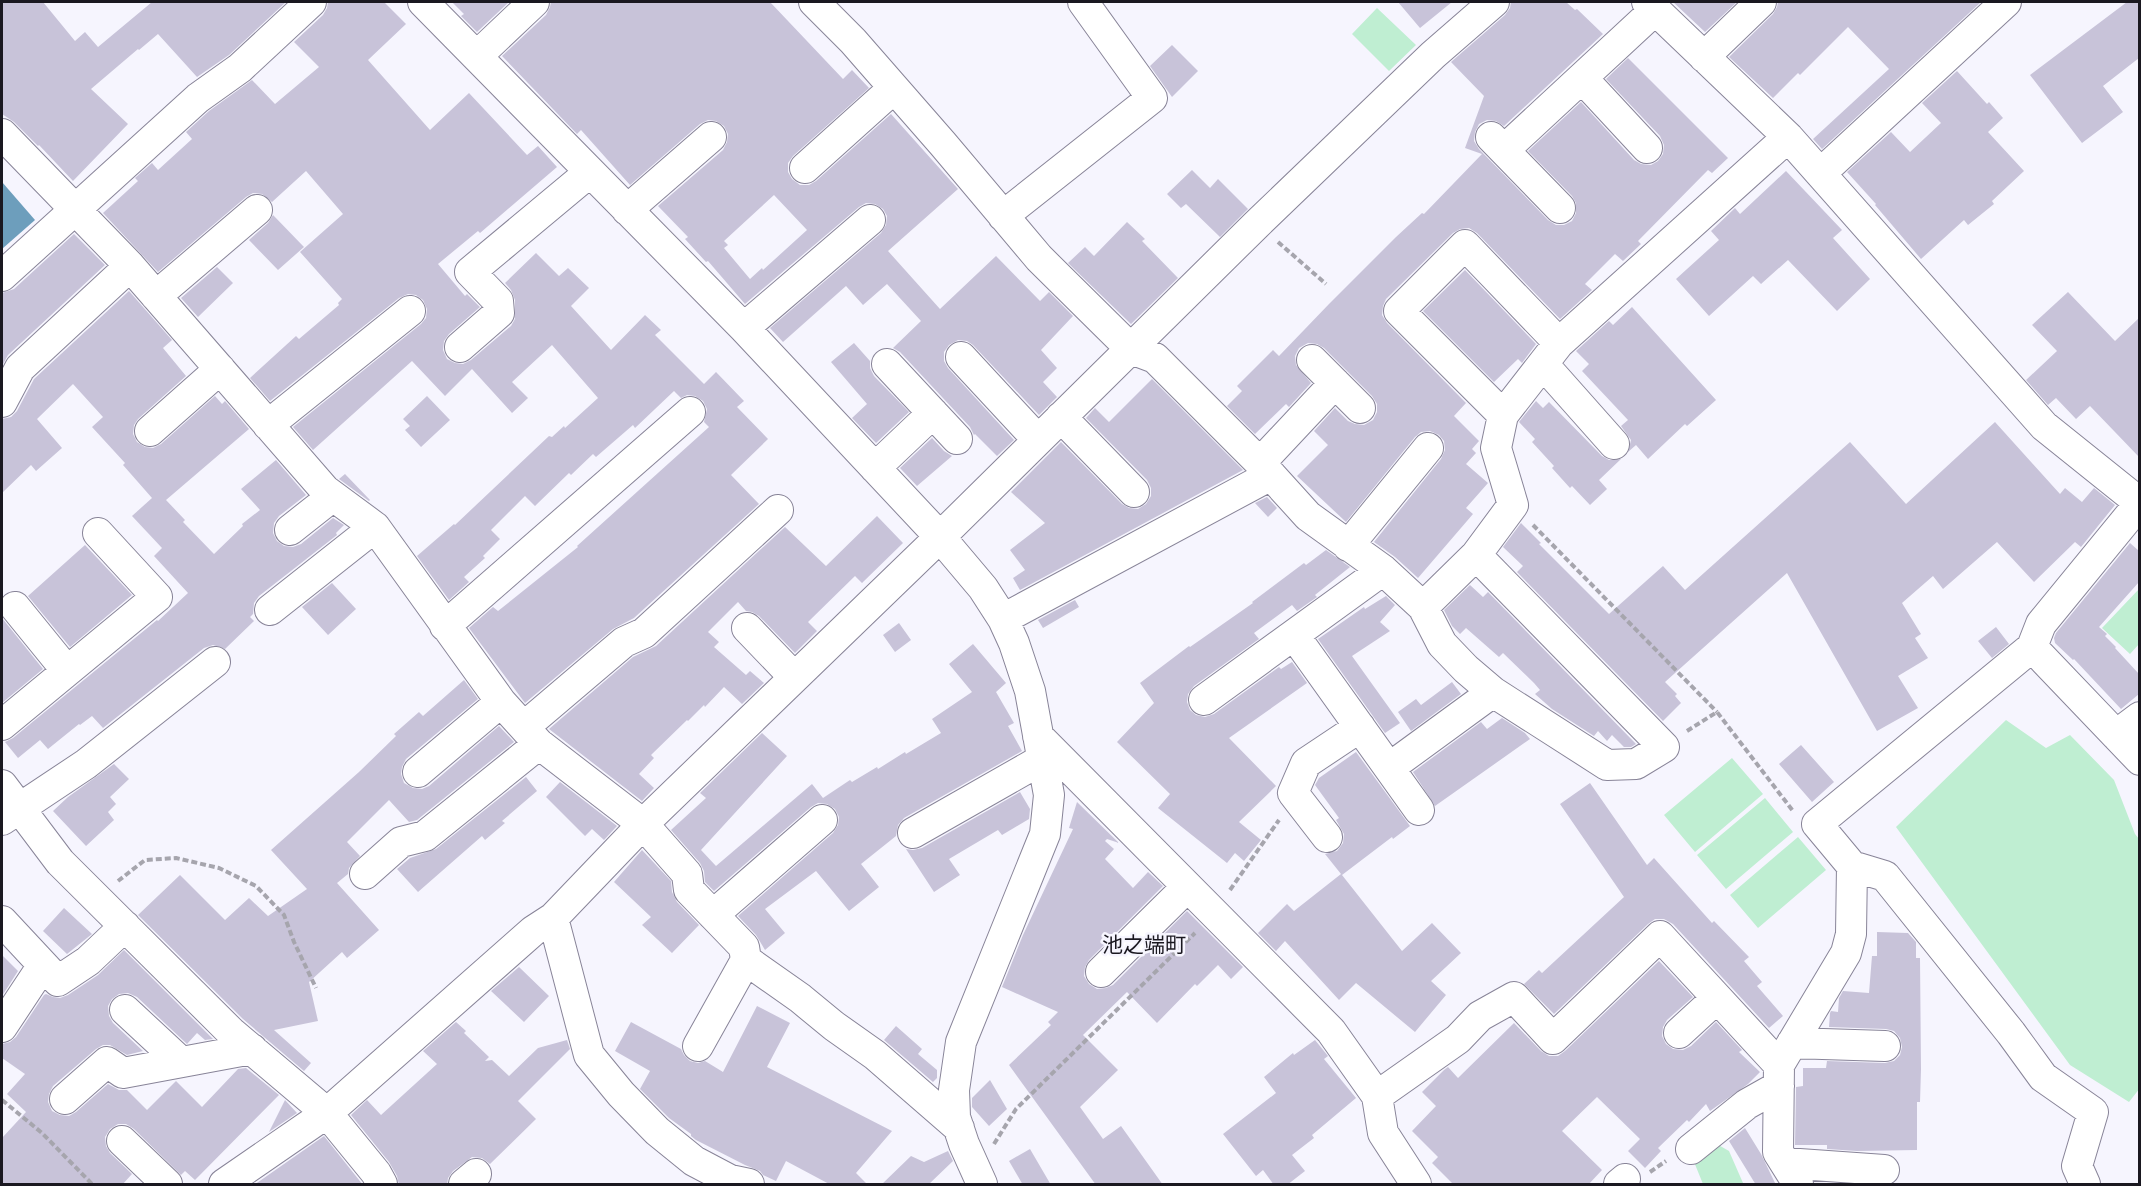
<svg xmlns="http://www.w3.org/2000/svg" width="2141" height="1186" font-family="Cabin,'Noto Sans JP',sans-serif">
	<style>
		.green { fill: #bfeed2 }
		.water { fill: #6d9ebc }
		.building { fill: #c8c3d9; fill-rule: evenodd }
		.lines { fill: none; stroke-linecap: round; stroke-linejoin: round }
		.minor-casing { stroke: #888498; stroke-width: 32 }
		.path { stroke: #a6a5ad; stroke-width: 4; stroke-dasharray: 6 3; stroke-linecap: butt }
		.minor { stroke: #fff; stroke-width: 30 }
		.labels { text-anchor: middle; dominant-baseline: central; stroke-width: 5; stroke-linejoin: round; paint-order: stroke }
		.neighbourhood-label { font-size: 21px; fill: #1a1820; stroke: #f6f5fe }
	</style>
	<rect width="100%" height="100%" fill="#f6f5fe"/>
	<!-- green -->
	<path class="green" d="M1377,8L1416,45L1389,71L1352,34Z
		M2139,589V644L2130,654L2102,628Z
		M2006,720L2046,748L2070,735L2114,780L2135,834L2139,839L2140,1088L2129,1102L2070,1065L1896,827Z
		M1732,758L1763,794L1695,852L1664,815Z
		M1765,798L1793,832L1726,889L1697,855Z
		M1798,837L1826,870L1758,928L1730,895Z
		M1715,1143L1729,1151L1743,1183L1703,1184L1692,1157Z"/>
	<!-- water -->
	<path class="water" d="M2,182L35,220L2,249Z"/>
	<!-- building -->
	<path class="building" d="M2,2H43L75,41L85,32L98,47L152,2H286L229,55L197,77L158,34L139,50L138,49L91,89L128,124L73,181L39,145L38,146L14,122L2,114Z
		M328,2H384L406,24L368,60L430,130L469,93L527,155L538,146L557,167L480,233L478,231L438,264L465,296L467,294L480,307L449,334L444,341L443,350L447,359L455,363L463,364L471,360L511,326L515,319V300L511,290L505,283L536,253L559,276L568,268L589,288L571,306L611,350L645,315L661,330L655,335L704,384L716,372L744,401L737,407L768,439L731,475L759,504L634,618L613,629L525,703L469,628L493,607L498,611L578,547L577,546L709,427L704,422L707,409L703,401L695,396L687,395L681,398L674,391L635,428L633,425L596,457L593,454L571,475L569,473L535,506L525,496L491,530L500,539L483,556L485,558L464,577L469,582L449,600L417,556L454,524L455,525L549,436L552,437L564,426L565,428L598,398L552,345L512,382L528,398L512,413L472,369L445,396L412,361L313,450L293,427L421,324L426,318L427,309L423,300L416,295L408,294L399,298L270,401L250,378L296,336L299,339L339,305L338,303L342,299L300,252L343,214L306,171L272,202L262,194L253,193L246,197L158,272L103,213L138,181L135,178L152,163L158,170L192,139L186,132L209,111L252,80L275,104L319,67L294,42L323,15L327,8Z
		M452,2H509L477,32L461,16L464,14Z
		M551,2H770L843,79L852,70L869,88L793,156L788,163V172L792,179L800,185H809L816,181L891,114L958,189L888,251L940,309L996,256L1040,301L1049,292L1073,316L1041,350L1057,368L1043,382L1057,397L1039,415L973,345L967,341L958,340L949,345L944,352V361L948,368L1014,440L997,456L975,434L974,435L970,427L900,352L893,348L921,321L887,284L863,305L846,286L783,342L770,328L881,233L886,225L887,216L883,209L875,204L866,203L859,207L745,304L708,261L706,262L685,239L688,237L658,206L723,150L727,142L728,134L724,126L716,121L708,120L700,124L630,185L581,130L577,134L502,56L546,15L550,7ZM774,195L807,230L763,270L762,268L750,279L724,248L728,245L724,241Z
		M1398,2H1452L1420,28Z
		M1511,2H1566L1575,10L1577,9L1603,34L1504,126L1496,121L1487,120L1479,124L1475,132L1474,141L1479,149L1548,220L1556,225H1564L1572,221L1576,213V203L1572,196L1528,151L1581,102L1634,160L1641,164L1651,165L1658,161L1663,154L1664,145L1660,136L1606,79L1628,58L1728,158L1712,173L1708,170L1638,241L1641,244L1623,261L1615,254L1585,284L1592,290L1560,319L1477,233L1469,228L1460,229L1453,233L1386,299L1383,306L1382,315L1387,323L1466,403L1454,416L1479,441L1472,449L1476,453L1466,464L1488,483L1466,508L1473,514L1418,578L1395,557L1374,542L1441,459L1445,450L1444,441L1439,435L1430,431L1421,432L1415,437L1346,522L1297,476L1328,445L1314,431L1335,408L1348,421L1355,424L1364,425L1373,420L1377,412V404L1372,396L1324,348L1317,344L1308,343L1299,348L1295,356L1296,365L1311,383L1289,407L1286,404L1255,434L1227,406L1242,391L1237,386L1273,350L1279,356L1329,304L1396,237L1422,213L1424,214L1482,154L1465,148L1484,96L1451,62L1505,15L1510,8Z
		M1673,2H1737L1705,32Z
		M1778,2H1981L1822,149L1813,139L1889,69L1848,27L1800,75L1798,73L1773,98L1729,57L1773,14L1777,7Z
		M2127,2H2139V58L2103,86L2123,112L2082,143L2030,75Z
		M1172,45L1198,71L1172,97L1150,66Z
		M1957,71L1987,104L1989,102L2003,118L1988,132L2024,171L1992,201L1994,204L1968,225L1964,220L1921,259L1875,205L1876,204L1847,172L1891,132L1910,152L1941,123L1922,103Z
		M1192,170L1210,188L1218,179L1248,209L1220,237L1186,204L1181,208L1167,194Z
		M1786,171L1842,230L1833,238L1870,279L1837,311L1788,260L1761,284L1753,276L1709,316L1676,279L1719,240L1711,231L1735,208L1740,214Z
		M273,215L304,247L278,270L249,240L268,223Z
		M1127,222L1145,239L1142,241L1178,278L1131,324L1068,263L1085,247L1094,256Z
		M74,234L105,265L8,355L2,366V293L14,289Z
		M217,267L233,283L198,317L181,298Z
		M1465,270L1536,344L1522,363L1518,359L1494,382L1423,311Z
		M129,291L172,340L163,348L186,376L138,419L134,425L133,434L137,442L145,447L153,448L161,444L215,396L222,404L225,401L249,429L166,500L185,520L183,522L214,554L243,526L242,524L260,510L241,489L276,460L306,495L279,516L274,523L273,533L277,541L284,546L293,547L301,544L333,518L344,525L336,533L337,535L259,596L254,603L253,614L250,617L254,621L225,649L213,645L204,648L103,728L92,716L80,725L79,724L48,749L40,740L18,758L5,742L13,738L157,620L158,621L188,593L154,556L162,548L132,516L152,498L123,465L125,463L92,427L103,417L73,384L37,419L62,448L36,471L31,465L2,493V419L11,417L17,411L34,379Z
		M2068,292L2115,341L2139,318V457L2090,406L2076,419L2056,398L2048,405L2026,380L2057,351L2032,325Z
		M1632,307L1716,400L1687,426L1685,424L1648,459L1636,445L1628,452L1631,440L1621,426L1628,420L1582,371L1589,364L1576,351L1609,321L1613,325Z
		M854,343L870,361V368L874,376L909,412L876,443L852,418L867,404L831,362Z
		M1152,379L1243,470L1020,590L1013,578L1025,570L1010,550L1045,523L1011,492L1061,442L1122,504L1129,508L1138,509L1146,504L1151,496V488L1147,480L1086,418L1095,408L1109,422Z
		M427,396L450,420L421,447L405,430L410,426L403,419Z
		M1536,401L1543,408L1549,402L1602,456L1609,460L1621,459L1599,480L1607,489L1590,505L1572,486L1570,488L1552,468L1554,466L1532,442L1535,439L1519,422Z
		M1995,422L2060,494L2065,488L2082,502L2094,488L2115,505L2081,547L2075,542L2034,582L1997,542L1943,589L1933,576L1902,603L1921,634L1915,638L1928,658L1898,676L1918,708L1877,731L1787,573L1665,682L1677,694L1675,696L1681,703L1663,721L1517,572L1523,566L1503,547L1521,523L1541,543L1539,544L1609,614L1663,566L1685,590L1850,442L1906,504Z
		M932,438L944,451L952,456L917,486L900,468Z
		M345,474L370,500L369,501L339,479Z
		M1267,497L1277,508L1268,517L1255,503Z
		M877,516L903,543L862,583L855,576L808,622L817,631L795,653L759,616L752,612L746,611L738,602L708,632L719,642L714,647L746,675L750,671L764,683L742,704L724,687L705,707L704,705L688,721L687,720L651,755L654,758L639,774L654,788L642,801L549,729L633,657L656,646L785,527L826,566Z
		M2130,543L2139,551V582L2099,627L2107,634L2105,636L2116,647L2115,648L2139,674V694L2121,709L2074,659L2073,660L2055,643L2054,638L2056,633Z
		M85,545L132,595L70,647L28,596Z
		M1326,550L1350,567L1315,595L1317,597L1297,611L1292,605L1254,633L1259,639L1194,686L1188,694L1187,702L1190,710L1196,715L1205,717L1214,714L1279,667L1281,669L1292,662L1307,683L1229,738L1276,786L1239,822L1261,840L1244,861L1235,853L1227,863L1158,808L1170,794L1117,742L1154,703L1140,683L1189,646L1190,647L1253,603L1252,602L1304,563L1306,565Z
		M332,583L356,609L328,635L302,607Z
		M1470,585L1483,597L1488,592L1636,744L1631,747H1624L1612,735L1607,741L1598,731L1594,736L1552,709L1535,694L1540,690L1534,683L1503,653L1499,657L1466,628L1460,634L1452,626L1444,610Z
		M1386,596L1395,605L1380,622L1390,631L1352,656L1400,723L1385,733L1318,639L1364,607L1365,609Z
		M1075,600L1079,607L1043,628L1038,620Z
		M2,618L43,669L2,703Z
		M899,623L911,640L895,652L883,635Z
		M1996,627L2009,644L1992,658L1978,641Z
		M973,644L1006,683L996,692L1014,723L1008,726L1022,751L904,818L898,825L896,836L861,864L879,887L849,911L816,871L765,909L785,933L765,950L756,935L738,916L833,833L838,825L839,817L835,809L827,804L818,803L811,807L714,891L705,882L704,871L700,863L671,830L706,798L700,793L762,733L787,756L701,850L716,866L812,784L823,798L850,780L852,782L877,767L878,769L905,752L906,754L941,733L932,719L972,692L949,664Z
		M464,680L478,699L406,759L402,767L401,774L404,783L413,788L422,789L429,786L499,726L514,742L417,820L409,822L389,800L347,842L360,856L349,868L348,874L337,883L379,930L347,958L342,952L309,982L318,1021L274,1030L311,1063L304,1071L243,1019L138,915L180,875L225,920L249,898L268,916L307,889L271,850L359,772L396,736L394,734L419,712L423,716Z
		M1452,682L1461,694L1411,731L1398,712L1416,699L1421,705Z
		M1502,718L1525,733L1530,739L1435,806L1413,772L1481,722L1487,729Z
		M1801,745L1834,782L1812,802L1779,764Z
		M1356,752L1410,826L1393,839L1392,837L1342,875L1402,951L1432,923L1461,953L1431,981L1446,995L1415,1032L1356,983L1339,1000L1285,941L1276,951L1258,933L1287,904L1294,911L1341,874L1325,854L1337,851L1343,843L1344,834L1336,820L1339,818L1315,785L1319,778Z
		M114,764L129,779L110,797L116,804L108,812L114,820L86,846L53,811L68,797Z
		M526,777L537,791L502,821L505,823L485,840L482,836L418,892L397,869L410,858L436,849Z
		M560,782L617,826L604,840L592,829L585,836L546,797Z
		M1590,783L1647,865L1654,858L1712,923L1714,921L1749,957L1744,961L1762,982L1757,986L1783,1016L1769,1028L1673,924L1664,919H1655L1648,924L1554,1014L1524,984L1539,970L1542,973L1624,897L1560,804Z
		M1020,792L1030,809L1029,819L1002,835L998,830L949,859L960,875L934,892L906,849L913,850L922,848Z
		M1077,802L1119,843L1107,839L1105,841L1114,849L1105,859L1133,888L1148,872L1163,886L1089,960L1085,967L1084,976L1089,984L1097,989L1106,988L1113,985L1187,911L1243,967L1231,979L1218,965L1197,986L1195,984L1157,1023L1127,992L1083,1035L1118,1070L1080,1107L1103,1139L1121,1126L1163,1185H1096L1009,1065L1051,1025L1048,1022L1058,1012L1002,987L1023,935L1073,829L1069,828Z
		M642,850L671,881L672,892L677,902L699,925L672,953L642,925L651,917L614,882Z
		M64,908L92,934L67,954L43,931Z
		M1877,932L1908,933L1916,942V958H1920L1921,1069L1920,1102H1917V1150L1857,1151L1827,1149V1145H1795L1796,1087L1803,1086V1068H1826L1827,1061L1885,1063L1894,1061L1900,1055L1902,1047L1900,1038L1894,1031L1886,1029L1829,1027L1830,1013L1831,1011L1838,1012L1839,998L1843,991L1869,993L1872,956H1877Z
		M124,950L213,1039L205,1040L197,1033L187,1044L137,997L128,993L119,994L112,999L108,1006L109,1016L113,1023L143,1051L127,1055L110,1045H103L96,1049L53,1086L49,1094L48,1102L52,1111L60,1115L69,1116L76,1112L108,1084L119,1090H127L147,1110L176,1081L202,1107L238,1069L246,1068L279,1095L195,1180L185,1171L181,1175L134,1129L126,1124H118L110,1129L105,1137L106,1146L110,1153L132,1174L122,1185H2V1138L26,1112L7,1094L25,1074L2,1058V1044L10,1042L16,1037L44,995L46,994L53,997L60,998L68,995L98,975Z
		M2,955L18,971L2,996Z
		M1659,961L1693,997L1667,1020L1663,1027L1662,1036L1666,1044L1673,1049L1683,1050L1691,1046L1716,1022L1742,1050L1739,1052L1760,1072L1748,1084L1710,1111L1706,1104L1689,1122L1687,1120L1658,1148L1661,1151L1645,1168L1628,1151L1640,1139L1597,1097L1562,1131L1602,1170L1588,1185H1454L1432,1163L1438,1157L1412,1131L1436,1106L1422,1092L1444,1070L1448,1067L1458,1078L1514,1023L1541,1051L1549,1056H1558L1565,1051Z
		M519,967L549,996L524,1022L491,991Z
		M757,1006L790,1023L767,1067L892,1131L856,1173L868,1185H831L786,1161L776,1181L763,1175L760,1171L745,1165L696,1140L691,1136V1134L669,1118L640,1089L650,1071L615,1051L631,1022L681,1049L684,1055L690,1061L698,1063L705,1061L723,1072Z
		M456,1022L466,1031L464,1033L489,1057L485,1061L492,1060L509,1076L538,1048L567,1040L570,1049L518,1101L536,1119L490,1164L482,1158L472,1157L453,1171L448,1178L447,1185H399L397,1176L389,1162L351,1115L367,1100L381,1115L437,1064L423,1051Z
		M896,1026L922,1049L918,1054L937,1070V1078L933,1082L884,1040Z
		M1315,1040L1328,1056L1324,1059L1356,1098L1312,1135L1314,1138L1292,1155L1305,1171L1287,1185H1274L1263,1170L1256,1176L1223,1134L1276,1093L1264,1077L1293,1053L1294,1055Z
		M990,1080L1007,1109L989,1126L972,1107V1098Z
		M285,1100L297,1113L269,1132Z
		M1745,1128L1761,1154L1776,1185H1756L1729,1141Z
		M324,1136L363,1185H254Z
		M1030,1149L1051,1185H1023L1009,1161Z
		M948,1151L953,1161L928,1185H881L911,1156L924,1162Z"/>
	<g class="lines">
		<defs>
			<path id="minor" d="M423,2L744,328L940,537L983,588L1003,619L1014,643L1030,691L1049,795L1045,834L961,1042L954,1090L955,1117L964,1144L982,1184
				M814,2L853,41L943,144L1039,258L1131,349L1155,358L1260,463L1308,516L1383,570L1423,607L1442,644L1466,669L1493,692L1607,765L1636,764L1664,747L1476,555
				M1647,2L1788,137L2044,426L2140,503
				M477,56L534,2
				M1704,57L1761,2
				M1582,78L1647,148
				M2,134L130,266L325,490L375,527L501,702L539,744L643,824L687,874L689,890L744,947L746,960L698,1046
				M1491,137L1560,208
				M1504,150L1655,10
				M805,168L894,88
				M1821,173L2006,2
				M627,210L711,137
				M1003,216L1152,98L1083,2
				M2,276L198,98L240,68L311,2
				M156,296L257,210
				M744,328L870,220
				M460,347L499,313L498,301L470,272L590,172
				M961,357L1038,440
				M1312,360L1360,408
				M887,364L957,439
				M1543,364L1614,444
				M2,402L20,368L130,266
				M1503,415L1399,311L1465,245L1559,343
				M1061,417L1134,492
				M268,425L410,311
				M150,431L220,369
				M1260,463L1335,383
				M875,468L933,413
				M290,530L333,496
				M1348,546L1428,448
				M15,607L67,671
				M1423,607L1476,555L1513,505L1496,448L1503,415L1559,343L1788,137
				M270,610L375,527
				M1003,619L1271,475
				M445,626L690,412
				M747,628L794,677
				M1294,635L1419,810
				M2032,647L2041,624L2140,503
				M1204,700L1383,570
				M2,725L157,597L98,533
				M524,727L624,642L644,633L778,510
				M2116,735L2140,717
				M1038,736L1331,1031L1377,1096L1383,1133L1416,1184
				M1389,768L1493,692
				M418,772L501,702
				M2,785L60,862L231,1032L327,1113L376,1173L382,1184
				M2,820L86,764L215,662
				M913,833L1043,759
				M1327,837L1293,793L1306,763L1360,727
				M365,874L401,842L425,836L539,744
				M713,915L822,820
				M553,918L589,1055L621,1094L657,1131L694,1161L730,1180L749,1184
				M2,921L58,981L88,961L125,926
				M746,960L800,998L834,1026L875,1055L959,1128
				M1101,972L1187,887
				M125,1010L181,1062
				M2,1027L43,965
				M1679,1033L1717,998
				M1792,1043L1885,1046
				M1377,1096L1458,1039L1480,1016L1514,997L1553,1039L1660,936L1779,1065
				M65,1099L107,1062L123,1073L252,1049
				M122,1141L167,1184
				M1691,1149L1747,1104L1779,1086
				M1785,1163L1884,1170
				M224,1184L327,1113L533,931L553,918L643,824L940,537L1256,225L1433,55L1494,2
				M464,1184L476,1174
				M1619,1184L1625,1179
				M1798,1184L1778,1152L1779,1065L1846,953L1851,934L1852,866
				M2085,1184L2077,1166L2093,1112L2043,1077L2011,1033L1885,876L1852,866L1817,824L2032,647L2140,760"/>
		</defs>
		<!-- minor casing -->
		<use href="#minor" class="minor-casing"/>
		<!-- path -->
		<path class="path" d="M1278,242L1326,284
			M1533,525L1717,712
			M1687,731L1717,712L1793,811
			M118,881L145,860L176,858L219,868L256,886L284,915L294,942L316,988
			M1230,890L1279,820
			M2,1100L42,1133L92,1184
			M994,1144L1016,1109L1195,933
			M1650,1172L1666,1161"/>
		<!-- minor -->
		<use href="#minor" class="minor"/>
	</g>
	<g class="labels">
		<!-- neighbourhood labels -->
		<g class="neighbourhood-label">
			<text x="1144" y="944">池之端町</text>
		</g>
	</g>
	<!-- border -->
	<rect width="2141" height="1186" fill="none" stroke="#1a1820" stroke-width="6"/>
</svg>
